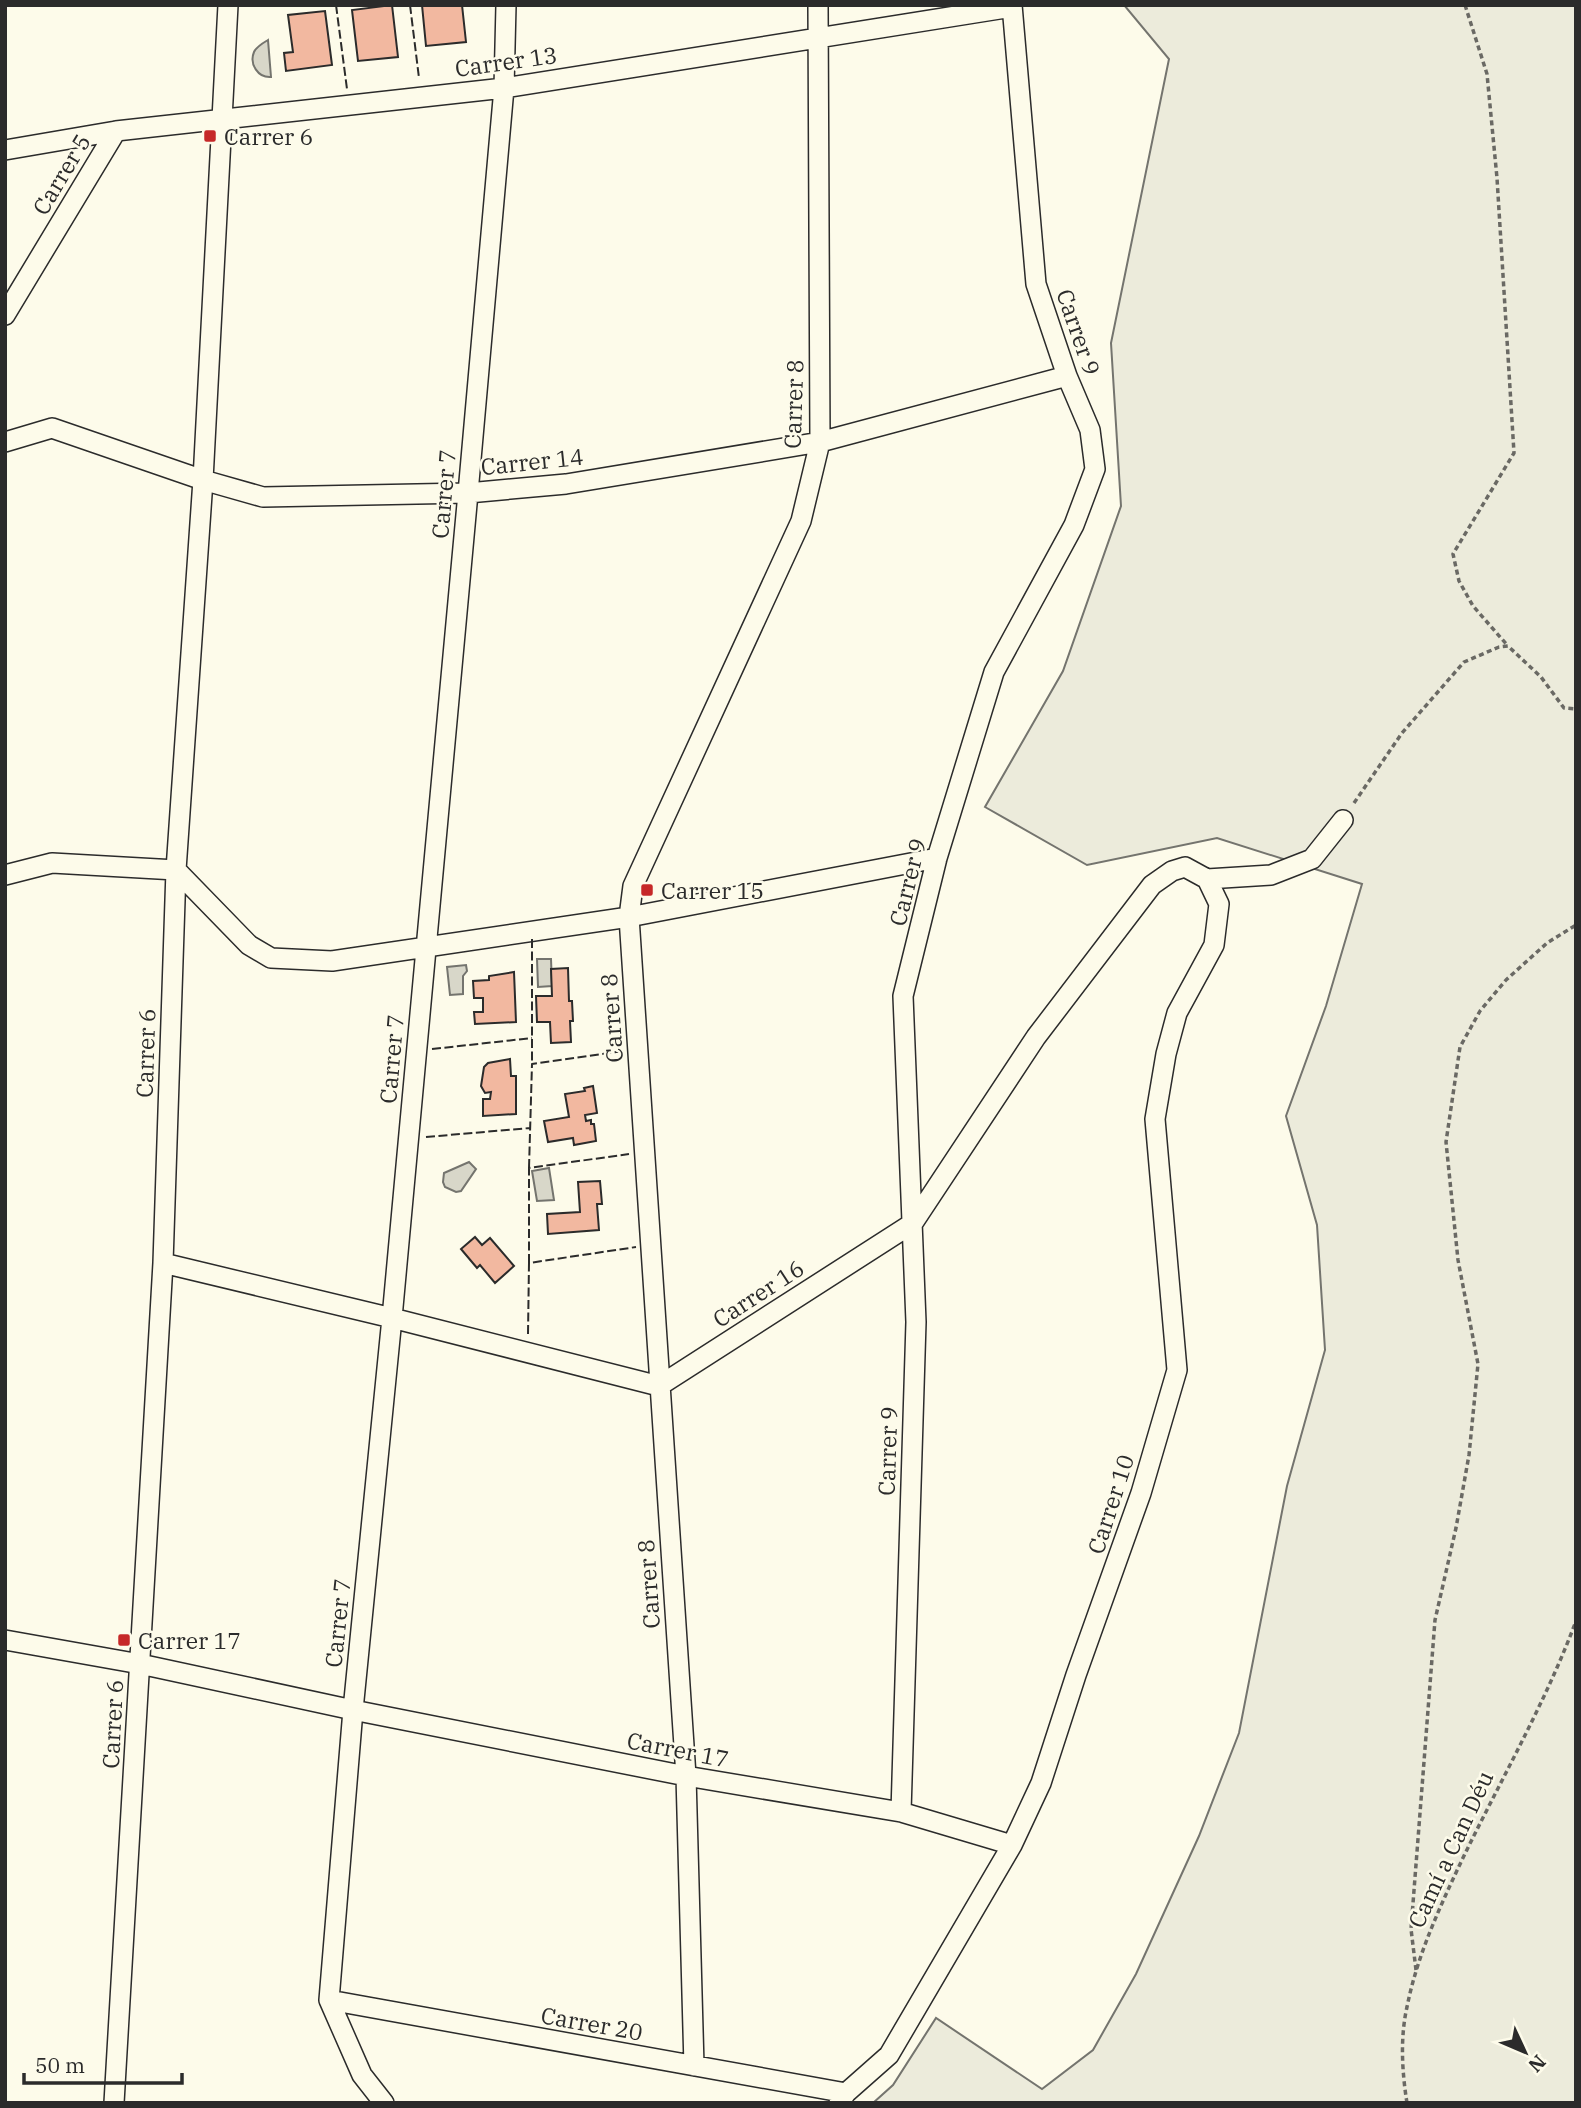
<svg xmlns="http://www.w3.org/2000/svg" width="1581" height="2108" font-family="'IBM Plex Serif',serif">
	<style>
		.green { fill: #ecebdb; stroke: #74746e; stroke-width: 2 }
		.water { fill: #d8d7c9; stroke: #74746e; stroke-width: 2 }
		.building { fill: #f2b8a0; stroke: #2b2b2b; stroke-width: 2 }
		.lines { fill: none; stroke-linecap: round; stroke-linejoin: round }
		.street-casing { stroke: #2b2b2b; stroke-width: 22 }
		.path { stroke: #6a6964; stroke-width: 3.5; stroke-dasharray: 5 3.5; stroke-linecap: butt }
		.street { stroke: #fdfbea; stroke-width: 19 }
		.fence { stroke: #2b2b2b; stroke-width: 2; stroke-dasharray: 9 3.5; stroke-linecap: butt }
		.poi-dot { fill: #c62828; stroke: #fdfbea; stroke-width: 2.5 }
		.labels { text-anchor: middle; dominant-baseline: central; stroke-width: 5; stroke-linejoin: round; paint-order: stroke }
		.street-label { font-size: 23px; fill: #2b2b2b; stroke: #fdfbea }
		.poi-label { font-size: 23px; fill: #2b2b2b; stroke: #fdfbea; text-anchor: start }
	</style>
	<rect width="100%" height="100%" fill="#fdfbea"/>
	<!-- green -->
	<path class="green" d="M1124,5H1576V2103H873L893,2085L936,2018L1042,2089L1093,2050L1136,1974L1199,1836L1239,1733L1287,1486L1325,1350L1317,1225L1286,1116L1326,1006L1362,884L1217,838L1087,865L985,807L1063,671L1121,506L1111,343L1169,59Z"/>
	<!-- water -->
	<path class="water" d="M268,40L271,77C258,78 249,64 254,52C257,46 263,43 268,40Z
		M537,959H551L552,986L538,987Z
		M466,965L467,971L463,976V994L450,995L447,967Z
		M469,1162L476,1169L461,1191L456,1192L445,1187L443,1182L444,1173Z
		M549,1168L554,1200L537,1201L532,1171Z"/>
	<!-- building -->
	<path class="building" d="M392,5L398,57L358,61L352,10Z
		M422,5H462L466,42L426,46Z
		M325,11L332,65L286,71L284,53L293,52L288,15Z
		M568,968L569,1001H572L573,1021H570L571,1042L551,1043L550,1022H537L536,996H552L551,969Z
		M514,972L516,1022L475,1024L474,1012H483V998H474L473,981L489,980V976Z
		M510,1059L511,1076H516V1114L483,1116V1099H490L491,1092L485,1093L481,1086L484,1067L488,1063Z
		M593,1086L597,1113L585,1115L586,1121L591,1120V1124H594L596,1141L574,1145L573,1138L548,1142L544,1121L569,1117L565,1094L585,1091L584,1088Z
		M600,1181L602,1204H597L599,1230L548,1234L547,1214L580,1212L578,1182Z
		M475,1237L482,1245L490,1238L514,1266L495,1283L480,1265L477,1268L461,1249Z"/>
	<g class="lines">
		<defs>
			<path id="street" d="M5,150L116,131L504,88L1012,7
				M5,315L116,131
				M5,442L52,428L203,480L263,497L468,493L566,484L820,442L1067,376
				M5,875L52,863L176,870L249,945L271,958L332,961L629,917L937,858
				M1207,879L1271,875L1312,859L1343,820
				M163,1263L392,1318L659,1386L913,1223L1036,1037L1152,885L1172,871L1185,867L1207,879
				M5,1640L140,1664L353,1710L686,1776L901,1812L1012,1845
				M901,1812L916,1322L903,996L937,858L994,672L1074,525L1095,469L1090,430L1067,376L1036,284L1012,5
				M329,2000L846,2093
				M694,2066L686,1776L629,917L633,886L801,521L820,442L818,5
				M114,2103L163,1263L176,870L203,480L228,5
				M384,2103L362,2075L329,2000L353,1710L392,1318L468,493L504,88L506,5
				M839,2103L846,2093L889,2055L1012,1845L1041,1783L1076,1675L1141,1493L1177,1370L1155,1119L1166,1054L1177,1013L1214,945L1219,904L1207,879"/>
		</defs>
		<!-- street casing -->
		<use href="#street" class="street-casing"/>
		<!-- path -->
		<path class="path" d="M1465,5L1487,74L1497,178L1514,453L1453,554L1459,581L1473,606L1508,646
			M1354,803L1402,733L1464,662L1499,647L1508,646L1541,677L1564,708L1576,709
			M1416,1970L1411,1929L1435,1620L1456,1528L1469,1455L1478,1364L1458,1260L1446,1142L1460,1047L1480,1011L1506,980L1547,943L1576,925
			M1407,2103C1402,2072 1400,2038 1407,2007C1417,1956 1439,1909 1461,1862C1499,1783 1545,1704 1576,1621"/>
		<!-- street -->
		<use href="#street" class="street"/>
		<!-- fence -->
		<path class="fence" d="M336,5L347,89
			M410,5L419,78
			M532,939V1064
			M432,1049L532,1038
			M426,1137L530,1128
			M529,1168L532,1064L624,1051
			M529,1263V1168L629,1154
			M528,1334L529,1263L636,1247"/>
	</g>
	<!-- markers -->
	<g class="poi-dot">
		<rect x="203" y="129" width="14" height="14" rx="3.5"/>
		<rect x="640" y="883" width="14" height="14" rx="3.5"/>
		<rect x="117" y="1633" width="14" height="14" rx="3.5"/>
	</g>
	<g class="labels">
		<!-- street labels -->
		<g class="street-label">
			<text transform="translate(506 61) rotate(-8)">Carrer 13</text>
			<text transform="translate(61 174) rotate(-59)">Carrer 5</text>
			<text transform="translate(1079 332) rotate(71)">Carrer 9</text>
			<text transform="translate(793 404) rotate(-88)">Carrer 8</text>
			<text transform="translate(532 461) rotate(-6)">Carrer 14</text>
			<text transform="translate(443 494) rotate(-85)">Carrer 7</text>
			<text transform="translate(907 882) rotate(-76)">Carrer 9</text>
			<text transform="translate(611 1018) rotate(-94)">Carrer 8</text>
			<text transform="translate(145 1053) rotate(-88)">Carrer 6</text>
			<text transform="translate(391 1059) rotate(-85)">Carrer 7</text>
			<text transform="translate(758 1293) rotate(-33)">Carrer 16</text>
			<text transform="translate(887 1451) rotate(-88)">Carrer 9</text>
			<text transform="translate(1110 1504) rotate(-72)">Carrer 10</text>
			<text transform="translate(648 1584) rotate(-94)">Carrer 8</text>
			<text transform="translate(337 1623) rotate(-84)">Carrer 7</text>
			<text transform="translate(112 1724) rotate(-87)">Carrer 6</text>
			<text transform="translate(678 1749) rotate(11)">Carrer 17</text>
			<text transform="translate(1450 1849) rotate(-65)">Camí a Can Déu</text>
			<text transform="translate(592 2023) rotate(10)">Carrer 20</text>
		</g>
		<!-- poi labels -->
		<g class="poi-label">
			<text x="224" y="136">Carrer 6</text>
			<text x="661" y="890">Carrer 15</text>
			<text x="138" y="1640">Carrer 17</text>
		</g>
	</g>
	<!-- border -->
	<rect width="1581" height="2108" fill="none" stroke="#2b2b2b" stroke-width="14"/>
	<!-- north arrow -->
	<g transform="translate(1525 2052) rotate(134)" stroke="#fdfbea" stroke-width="5" paint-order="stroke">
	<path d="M0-5L12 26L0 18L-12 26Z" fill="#2b2b2b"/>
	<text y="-10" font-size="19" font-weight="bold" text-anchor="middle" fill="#2b2b2b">N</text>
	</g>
	<!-- scale -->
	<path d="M24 2073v10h158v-10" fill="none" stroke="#2b2b2b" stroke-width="3.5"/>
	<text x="35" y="2073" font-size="21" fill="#2b2b2b" stroke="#fdfbea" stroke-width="5" paint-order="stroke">50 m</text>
</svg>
